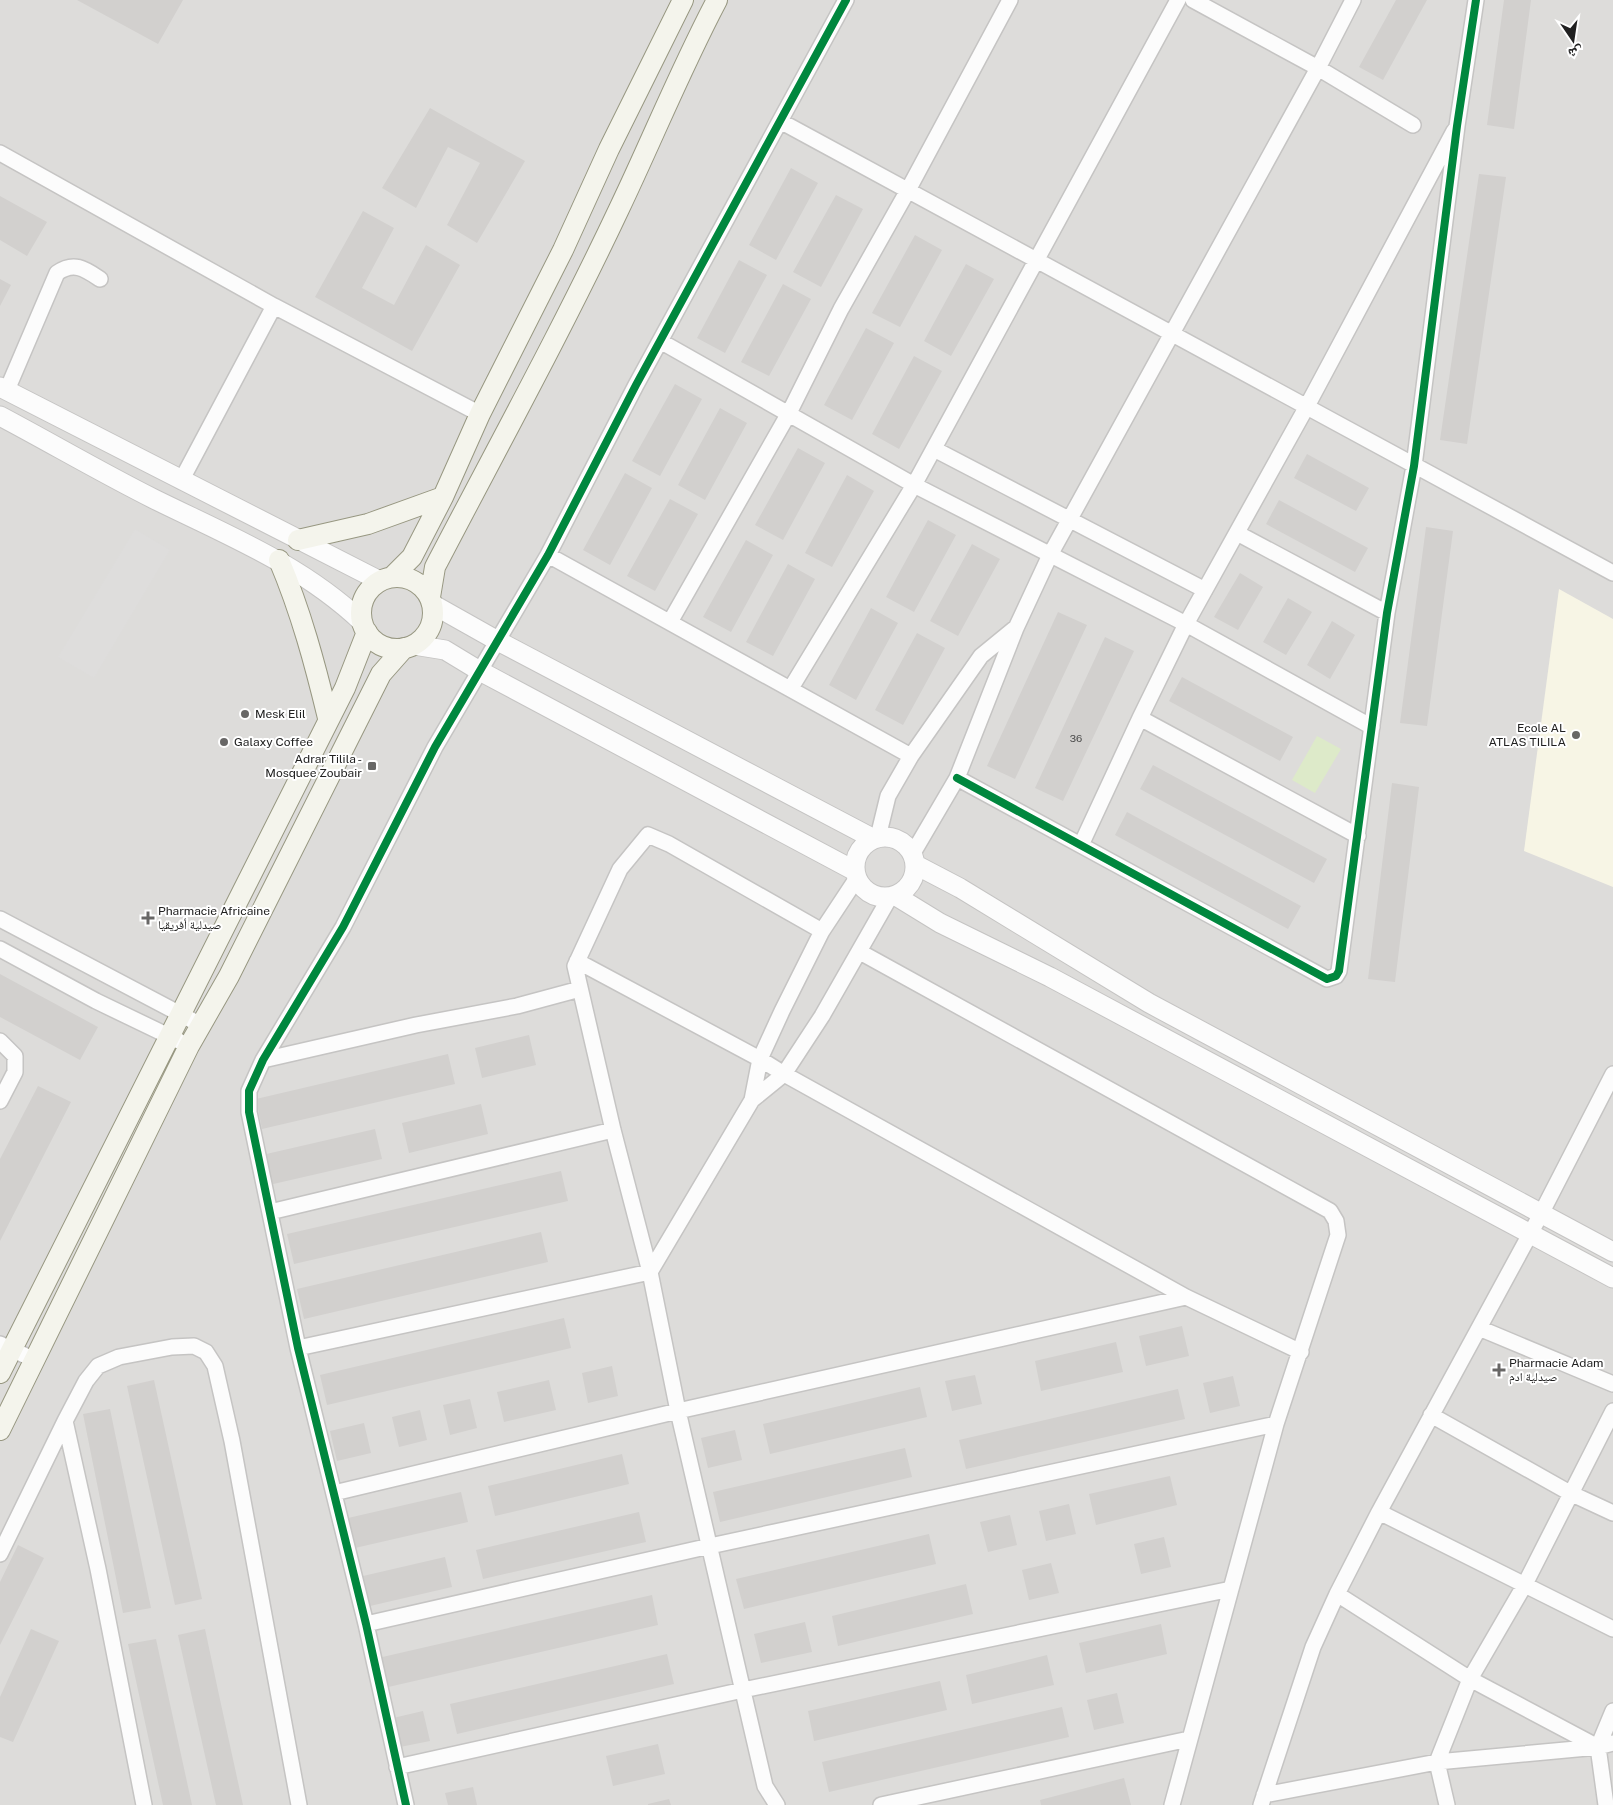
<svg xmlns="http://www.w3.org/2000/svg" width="1613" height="1805" font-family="'Public Sans','Noto Naskh Arabic',sans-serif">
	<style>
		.residential { fill: #dddcda }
		.education { fill: #f7f5e5 }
		.grass { fill: #ddeac9 }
		.parking { fill: #dedddc }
		.building { fill: #d2d0ce }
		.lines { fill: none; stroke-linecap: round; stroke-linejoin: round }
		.minor-casing { stroke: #c5c4c3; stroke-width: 18 }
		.tertiary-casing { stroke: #c5c4c3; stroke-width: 21 }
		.secondary-casing { stroke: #979781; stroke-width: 22 }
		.minor { stroke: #fcfcfc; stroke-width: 15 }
		.tertiary { stroke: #fcfcfc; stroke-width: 19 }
		.secondary { stroke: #f4f4ec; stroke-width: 20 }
		.cycleway-casing { stroke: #fff; stroke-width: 11 }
		.cycleway { stroke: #00873e; stroke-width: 8 }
		.poi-dot { fill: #686766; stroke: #fff; stroke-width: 2 }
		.labels { text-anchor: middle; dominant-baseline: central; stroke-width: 4; stroke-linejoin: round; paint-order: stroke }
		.number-label { font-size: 10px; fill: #4c4c4c }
		.poi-label { font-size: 12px; fill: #202020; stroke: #fff; text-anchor: start }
	</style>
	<rect width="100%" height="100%" fill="#eeece9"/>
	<!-- residential -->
	<path class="residential" d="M0,0H1613V1805H0Z"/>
	<!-- education -->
	<path class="education" d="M1559,589L1613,619V887L1524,851Z"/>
	<!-- grass -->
	<path class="grass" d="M1317,736L1341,749L1315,793L1292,780Z"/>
	<!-- parking -->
	<path class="parking" d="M135,529L170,550L94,678L58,657Z"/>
	<!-- building -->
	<path class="building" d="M77,0H183L158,44Z
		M1396,0H1427L1383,80L1359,67Z
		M1504,0H1531L1514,129L1487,125Z
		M430,108L525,161L477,243L447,225L480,163L448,147L416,208L382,188Z
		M791,168L818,183L776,260L749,245Z
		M1479,174L1506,177L1467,444L1440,440Z
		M836,195L863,209L821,287L793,272Z
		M0,196L47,222L27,256L0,240Z
		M363,211L394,228L362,288L394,305L426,245L460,265L412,351L315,297Z
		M915,235L942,250L900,327L872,313Z
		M739,260L767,275L725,353L697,338Z
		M966,264L994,279L951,356L924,341Z
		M0,279L11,285L0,306Z
		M783,284L811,299L769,376L741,362Z
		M866,328L894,343L852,420L824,405Z
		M914,356L942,371L899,449L872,434Z
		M675,384L702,399L660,476L632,461Z
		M720,408L747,423L705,500L678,485Z
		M798,448L825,463L783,540L755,525Z
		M1307,454L1369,488L1356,511L1294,478Z
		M625,473L652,488L610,565L583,550Z
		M847,475L874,491L832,567L805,553Z
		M670,499L698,514L655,591L627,576Z
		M1279,500L1368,548L1355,572L1266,524Z
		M928,520L956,535L914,612L886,597Z
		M1426,527L1453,531L1427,726L1400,723Z
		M746,540L773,555L731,632L703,617Z
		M972,544L1000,559L958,636L930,621Z
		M788,564L815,579L773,656L746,642Z
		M1240,573L1263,587L1238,630L1214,617Z
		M1288,598L1312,612L1286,655L1263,642Z
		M871,608L898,623L856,700L829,685Z
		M1058,612L1087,625L1015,779L987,766Z
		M1332,621L1355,635L1330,679L1307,665Z
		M917,633L945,648L903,725L875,710Z
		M1105,637L1134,651L1063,801L1035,788Z
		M1182,677L1293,737L1280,761L1169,701Z
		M1153,765L1327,859L1314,883L1140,789Z
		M1392,783L1419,787L1395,982L1368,979Z
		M1127,812L1301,906L1288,929L1115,835Z
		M0,974L98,1027L80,1060L0,1017Z
		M529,1035L536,1065L482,1078L475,1048Z
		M448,1054L455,1084L262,1129L256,1099Z
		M38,1086L71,1102L0,1241V1159Z
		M481,1104L488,1134L409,1153L402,1123Z
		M375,1129L382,1159L269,1185L262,1155Z
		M561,1171L568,1201L294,1264L287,1234Z
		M541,1232L548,1262L304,1319L297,1289Z
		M564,1318L571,1348L327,1405L320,1375Z
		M1182,1326L1189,1356L1146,1366L1139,1336Z
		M1116,1342L1123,1372L1041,1391L1035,1361Z
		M612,1366L618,1396L588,1403L582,1373Z
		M975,1375L982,1404L952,1411L945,1381Z
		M1233,1376L1240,1406L1210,1413L1203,1383Z
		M154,1380L202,1599L175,1605L127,1386Z
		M549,1380L556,1410L504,1422L497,1392Z
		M920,1387L927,1417L770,1454L763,1424Z
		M1178,1389L1185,1419L966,1469L959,1440Z
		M470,1399L477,1428L450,1435L443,1405Z
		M110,1409L151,1608L123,1613L83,1414Z
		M420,1410L427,1440L399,1447L392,1417Z
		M364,1423L371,1453L337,1461L330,1431Z
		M735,1430L742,1460L708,1468L701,1438Z
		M905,1448L912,1477L720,1522L713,1492Z
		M622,1454L629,1484L495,1516L488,1486Z
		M1170,1476L1177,1505L1096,1525L1089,1494Z
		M461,1492L468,1522L355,1548L348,1518Z
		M1069,1504L1076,1534L1046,1541L1039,1511Z
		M639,1512L646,1542L483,1579L476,1550Z
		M1010,1515L1017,1545L988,1552L980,1522Z
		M929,1534L936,1564L744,1609L736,1579Z
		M1164,1537L1171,1567L1141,1574L1134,1544Z
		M18,1545L44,1558L0,1645V1582Z
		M445,1557L452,1587L370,1606L363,1576Z
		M1051,1563L1059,1593L1029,1600L1022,1570Z
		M966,1584L973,1614L838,1646L832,1616Z
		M652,1595L658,1625L384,1688L378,1658Z
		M805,1622L812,1652L761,1663L754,1634Z
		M1161,1624L1167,1654L1086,1673L1079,1643Z
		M31,1629L59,1641L13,1742L0,1737V1697Z
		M205,1629L219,1695L243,1805H216L178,1635Z
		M156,1639L170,1704L192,1805H163L128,1644Z
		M667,1654L674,1684L457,1734L450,1704Z
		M1047,1655L1054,1685L972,1704L966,1675Z
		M940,1681L947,1710L814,1741L808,1711Z
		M1117,1693L1124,1723L1094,1730L1087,1700Z
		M1062,1707L1069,1737L829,1792L822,1762Z
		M423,1711L430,1741L400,1747L393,1718Z
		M658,1744L665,1774L613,1786L606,1756Z
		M1124,1778L1131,1805H1041L1040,1800Z
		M473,1787L477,1805H448L445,1793Z
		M669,1799L671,1805H648V1804Z"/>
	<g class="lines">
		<defs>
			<path id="minor" d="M1193,0L1318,68L1413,125
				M780,121L1613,573
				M0,153L274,306L480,414
				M660,341L914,485L1186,624L1372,727
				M7,390L57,273C74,261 85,269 100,279
				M934,449L1205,590
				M181,481L274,306
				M1237,533L1387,613
				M548,555L911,756
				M670,622L789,413L841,309L907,192L1010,0
				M791,688L914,485L1178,0
				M1140,718L1358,836
				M957,778L1327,979L1336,976L1339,971L1387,613L1414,466L1457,126L1476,0
				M878,837L888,796L911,756L981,656L1014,629
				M1081,845L1140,718L1186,624L1306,408L1454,131
				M913,853L957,778L1016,628L1050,555L1318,68L1353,0
				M0,919L201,1025
				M0,949L96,1001L179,1041
				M860,952L1330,1211L1336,1221L1338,1235L1276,1424L1172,1805
				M577,961L760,1059L784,1074L1186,1297L1301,1352
				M0,1041L15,1056V1072L0,1101
				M263,1060L416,1025L517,1006L580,989
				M752,1100L760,1059L782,1011L822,931L857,878
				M270,1212L613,1130
				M1479,1328L1613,1384
				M0,1344L35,1360
				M298,1348L650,1272L752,1100L784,1074L822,1016L890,897
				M1431,1415L1570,1493L1613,1513
				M65,1421L98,1569L144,1805
				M334,1493L678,1411L1186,1297
				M1379,1512L1613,1629
				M0,1554L65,1421L86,1381L98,1366L119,1357L172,1347L194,1346L206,1352L215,1366L232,1441L299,1805
				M1337,1594L1470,1679L1598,1747
				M366,1624L710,1546L1276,1424
				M397,1767L743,1690L1231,1589
				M1264,1795L1437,1762L1598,1747L1613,1743
				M406,1805L366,1624L298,1348L249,1112V1091L263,1060L343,927L435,747L548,555L636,385L846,0
				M777,1805L765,1786L678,1411L650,1272L613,1130L575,966L620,869L648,835L669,844L822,931
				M881,1805L1189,1739
				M1261,1805L1313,1647L1337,1594L1379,1512L1542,1212L1613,1074
				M1447,1805L1437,1762L1470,1679L1524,1586L1613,1411
				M1606,1805L1598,1747L1613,1711"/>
			<path id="tertiary" d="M0,387L380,581
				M0,416C51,443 102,473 154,499C227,535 302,565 362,622
				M432,604L496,640L874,839
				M414,645L445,650L478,670L855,871
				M855 867a30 30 0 1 1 60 0a30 30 0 1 1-60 0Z
				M916,865L960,888L1149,1003L1613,1252
				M896,896L940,923L1050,977L1613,1278"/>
			<path id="secondary" d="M298,540L368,524L443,497
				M279,560C301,612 315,664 328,718
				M392,577L412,557L443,497L480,414L563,250L609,149L683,0
				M361 613a36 36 0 1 1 72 0a36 36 0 1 1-72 0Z
				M430,597L435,567C497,448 562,330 619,209C652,140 681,68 717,0
				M0,1373L345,688L367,632
				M0,1430L189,1046L229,976L381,674L404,648"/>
		</defs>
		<!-- minor casing -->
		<use href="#minor" class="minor-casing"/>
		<!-- tertiary casing -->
		<use href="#tertiary" class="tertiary-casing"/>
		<!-- secondary casing -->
		<use href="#secondary" class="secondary-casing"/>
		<!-- minor -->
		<use href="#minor" class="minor"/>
		<!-- tertiary -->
		<use href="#tertiary" class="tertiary"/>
		<!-- secondary -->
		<use href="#secondary" class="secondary"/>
		<defs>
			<path id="cycleway" d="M957,778L1327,979L1336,976L1339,971L1387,613L1414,466L1457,126L1476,0
				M406,1805L366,1624L298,1348L249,1112V1091L263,1060L343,927L435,747L548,555L636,385L846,0"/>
		</defs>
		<!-- cycleway casing -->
		<use href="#cycleway" class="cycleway-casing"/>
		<!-- cycleway -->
		<use href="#cycleway" class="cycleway"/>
	</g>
	<!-- markers -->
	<g class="poi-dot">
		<circle cx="245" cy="714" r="5"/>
		<circle cx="1576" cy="735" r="5"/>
		<circle cx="224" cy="742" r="5"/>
		<rect x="367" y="761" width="10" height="10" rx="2.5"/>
		<path d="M145.5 910.5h5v5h5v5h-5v5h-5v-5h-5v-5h5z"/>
		<path d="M1496.5 1362.5h5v5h5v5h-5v5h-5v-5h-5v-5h5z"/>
	</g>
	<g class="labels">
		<!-- number labels -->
		<g class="number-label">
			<text x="1076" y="738">36</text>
		</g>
		<!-- poi labels -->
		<g class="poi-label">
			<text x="255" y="714">Mesk Elil</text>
			<text x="1566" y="728" text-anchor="end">Ecole AL<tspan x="1566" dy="14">ATLAS TILILA</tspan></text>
			<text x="234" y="742">Galaxy Coffee</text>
			<text x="362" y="759" text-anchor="end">Adrar Tilila -<tspan x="362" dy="14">Mosquee Zoubair</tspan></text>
			<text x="158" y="911">Pharmacie Africaine<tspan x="158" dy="14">صيدلية أفريقيا</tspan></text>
			<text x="1509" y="1363">Pharmacie Adam<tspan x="1509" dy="14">صيدلية ادم</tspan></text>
		</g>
	</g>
	<!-- north arrow -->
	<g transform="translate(1573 40) rotate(167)" stroke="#ffffff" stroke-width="4" paint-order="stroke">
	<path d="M0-4L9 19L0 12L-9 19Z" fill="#202020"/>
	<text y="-8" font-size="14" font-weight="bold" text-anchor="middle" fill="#202020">ش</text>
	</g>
</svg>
